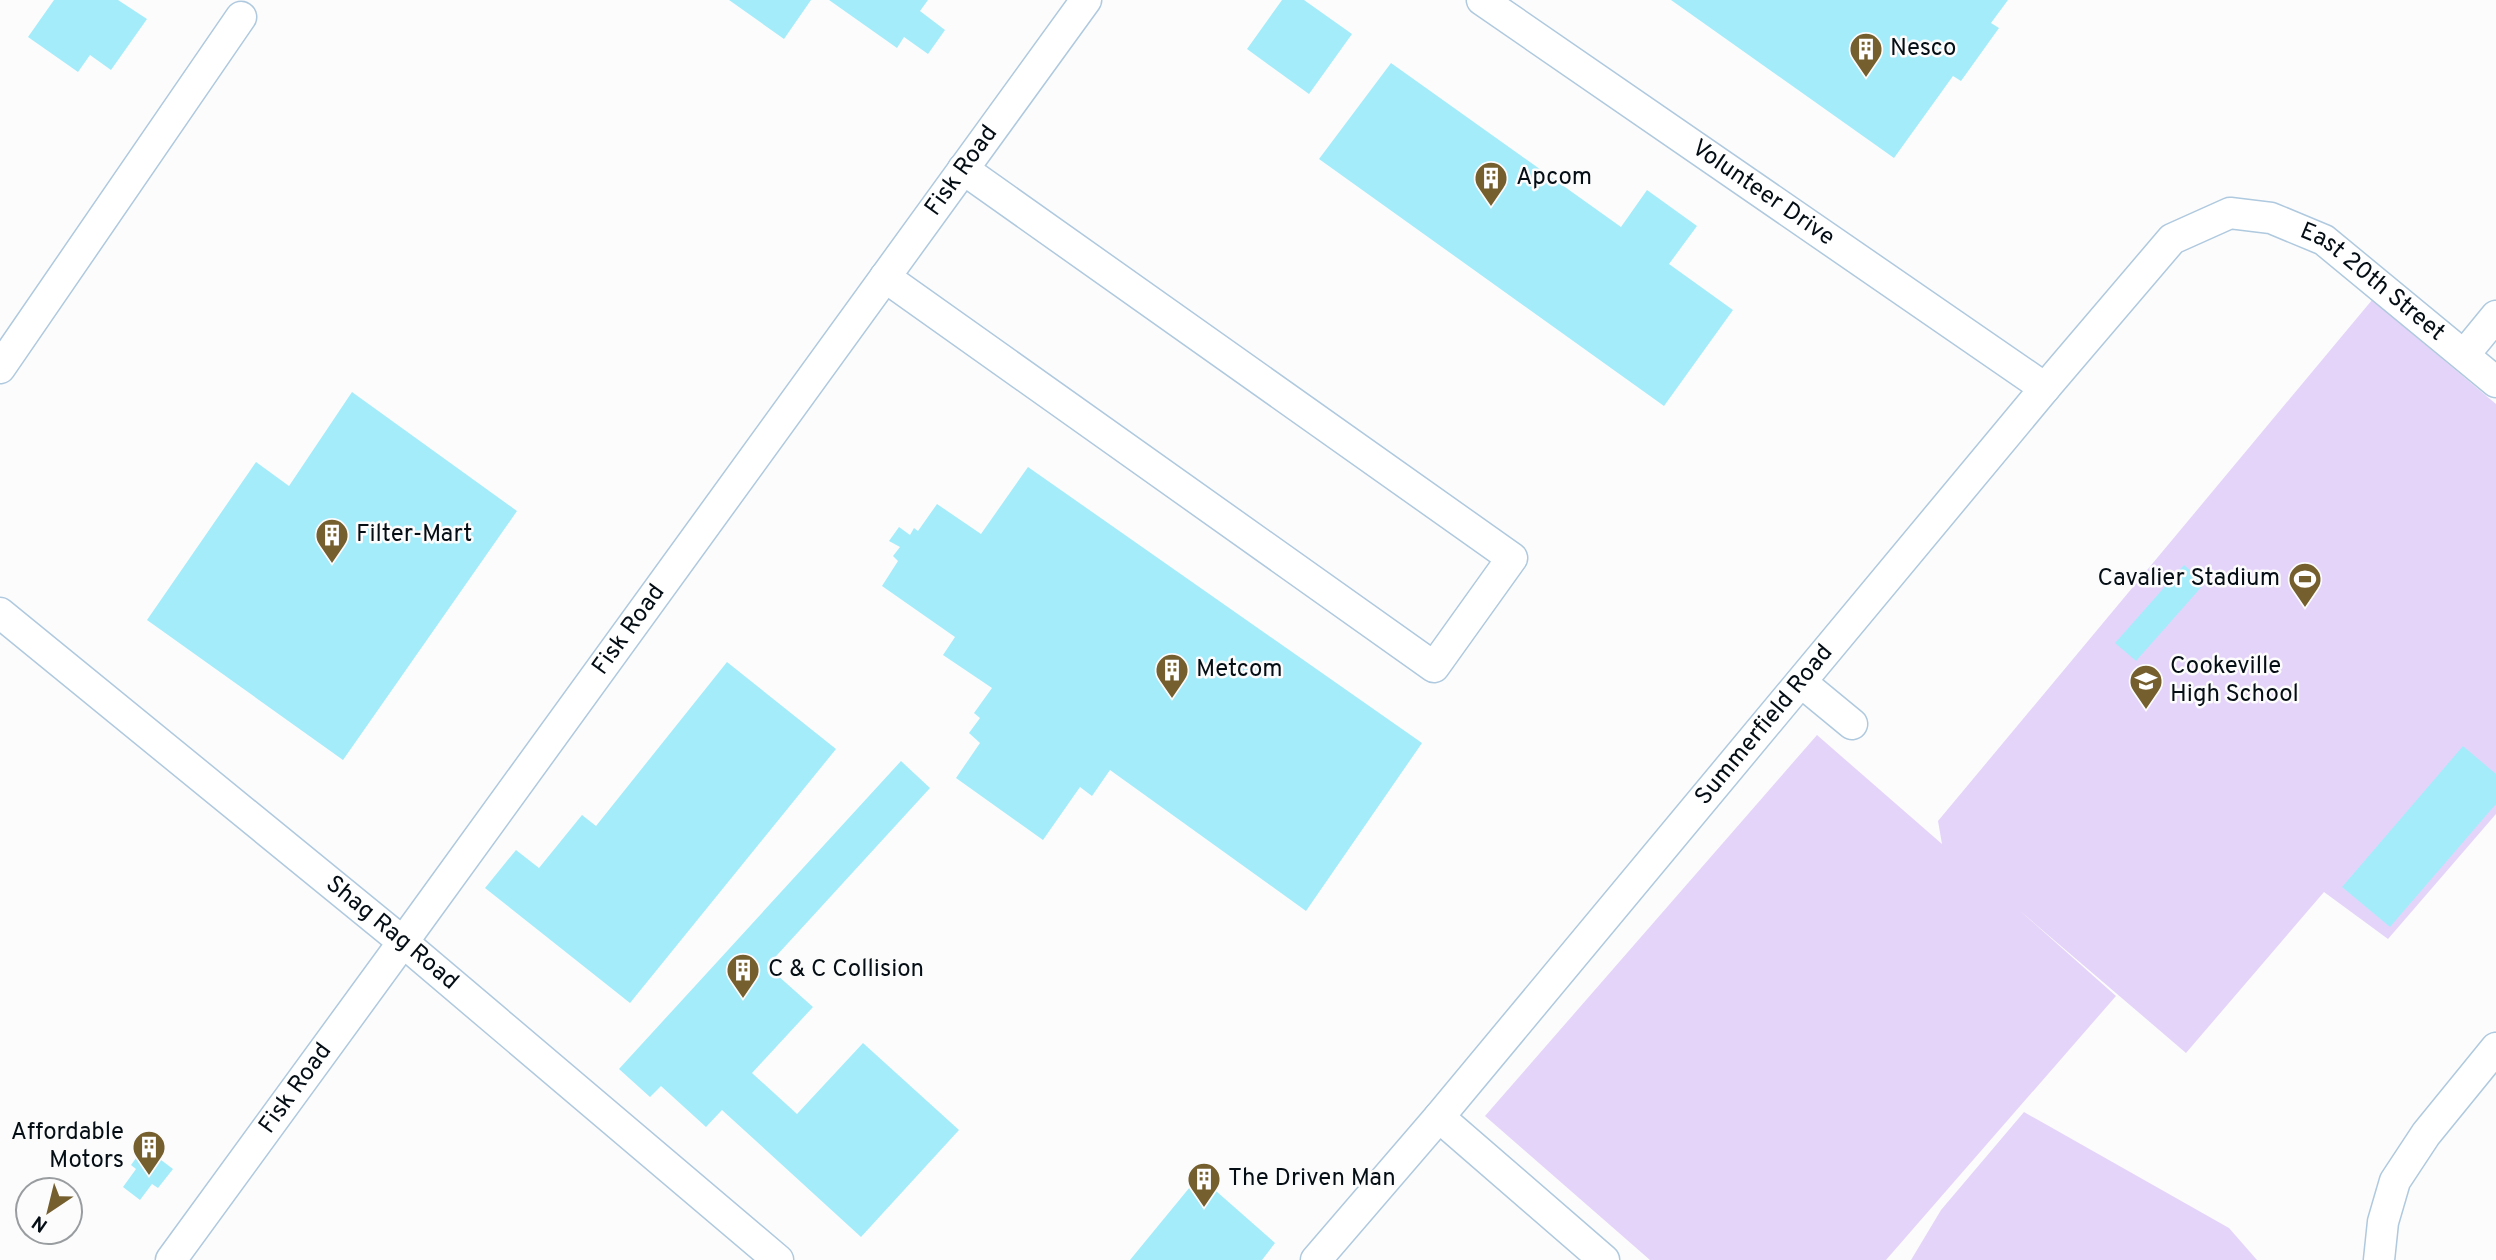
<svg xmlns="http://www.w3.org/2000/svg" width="2496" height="1260" font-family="Overpass,sans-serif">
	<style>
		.green { fill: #e5d4f9 }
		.building { fill: #a5ecfb }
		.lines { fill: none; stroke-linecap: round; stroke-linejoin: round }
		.minor-casing { stroke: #afc9df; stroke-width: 33 }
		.minor { stroke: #fff; stroke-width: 30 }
		.labels { text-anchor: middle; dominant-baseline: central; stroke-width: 5; stroke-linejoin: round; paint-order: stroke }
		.poi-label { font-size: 24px; fill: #050e15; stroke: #fcfcfc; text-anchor: start }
		.street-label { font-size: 24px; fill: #050e15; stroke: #fcfcfc }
	</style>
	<rect width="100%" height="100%" fill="#fcfcfc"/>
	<!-- green -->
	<path class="green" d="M2372,300L2496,404V814L2388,939L2324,892L2186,1053L2019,910L2116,996L1886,1260H1650L1485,1116L1817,735L1942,844L1938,821Z
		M2024,1112L2229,1228L2257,1260H1911L1941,1210Z"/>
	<!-- building -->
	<path class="building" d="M54,0H118L147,19L111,70L90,55L78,72L28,37Z
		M729,0H811L784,39Z
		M829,0H928L920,11L945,30L928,54L904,37L897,48Z
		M1282,0H1304L1352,34L1309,94L1247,49Z
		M1671,0H2008L1991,23L1999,28L1961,81L1953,76L1894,158Z
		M1391,63L1621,227L1647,190L1697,226L1669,264L1733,310L1664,406L1319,159Z
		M352,392L517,511L343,760L147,620L256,462L289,486Z
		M1028,467L1422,743L1306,911L1110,770L1092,796L1080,787L1043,840L956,778L980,743L969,733L980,718L974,713L992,688L943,655L955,637L882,586L898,561L893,556L900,547L889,541L899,527L910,535L914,528L918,531L937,504L981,534Z
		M2184,565L2205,583L2136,661L2115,643Z
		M727,662L836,749L630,1003L485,888L516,850L539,868L582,815L596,826Z
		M2463,746L2496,774V804L2390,927L2342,887Z
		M901,761L930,788L767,966L813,1007L752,1073L797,1114L863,1043L959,1130L861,1237L722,1110L706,1127L661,1086L650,1097L619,1069Z
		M144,1147L173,1169L158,1188L152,1184L140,1200L123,1187L136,1169L131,1165Z
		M1199,1176L1275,1243L1262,1260H1130Z"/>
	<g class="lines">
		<defs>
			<g id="minor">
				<path id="s1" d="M1482,0L2045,388"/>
				<path d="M885,277L1434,667L1512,558L963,169"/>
				<path d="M2464,355L2496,316"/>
				<path d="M0,368L241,17"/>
				<path id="s2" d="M0,613L403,942L778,1260"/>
				<path d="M1801,682L1852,724"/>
				<path d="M1439,1117L1604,1260"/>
				<path id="s3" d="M171,1260L403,942L1086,0"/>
				<path id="s4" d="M1316,1260L1439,1117L2045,388L2172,239L2230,213L2271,218L2324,240L2496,382"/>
				<path d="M2379,1260L2383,1222L2395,1181L2426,1134L2496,1048"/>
			</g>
		</defs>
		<!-- minor casing -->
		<use href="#minor" class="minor-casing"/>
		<!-- minor -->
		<use href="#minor" class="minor"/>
	</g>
	<!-- icons -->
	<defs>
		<symbol id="building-pin" viewBox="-11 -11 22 30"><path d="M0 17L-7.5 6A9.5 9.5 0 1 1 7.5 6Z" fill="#755f2f" stroke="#fcfcfc"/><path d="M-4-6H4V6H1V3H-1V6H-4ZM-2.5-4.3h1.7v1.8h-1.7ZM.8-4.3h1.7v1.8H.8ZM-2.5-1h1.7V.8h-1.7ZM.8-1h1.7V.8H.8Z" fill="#fff"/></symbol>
		<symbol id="stadium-pin" viewBox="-11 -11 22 30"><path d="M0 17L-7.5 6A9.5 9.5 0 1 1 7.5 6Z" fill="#755f2f" stroke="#fcfcfc"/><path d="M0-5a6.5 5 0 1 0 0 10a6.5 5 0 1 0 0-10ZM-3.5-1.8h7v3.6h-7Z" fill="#fff"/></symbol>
		<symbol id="school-pin" viewBox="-11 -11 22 30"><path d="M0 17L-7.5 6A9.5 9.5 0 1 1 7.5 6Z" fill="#755f2f" stroke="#fcfcfc"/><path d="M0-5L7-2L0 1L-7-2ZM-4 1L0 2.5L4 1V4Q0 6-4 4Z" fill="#fff"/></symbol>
	</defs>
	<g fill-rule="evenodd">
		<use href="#building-pin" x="1847" y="30" width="38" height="52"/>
		<use href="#building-pin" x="1472" y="159" width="38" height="52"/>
		<use href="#building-pin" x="313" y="516" width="38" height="52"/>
		<use href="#stadium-pin" x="2286" y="560" width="38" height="52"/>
		<use href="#building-pin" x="1153" y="651" width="38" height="52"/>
		<use href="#school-pin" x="2127" y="662" width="38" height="52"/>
		<use href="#building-pin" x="724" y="951" width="38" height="52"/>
		<use href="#building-pin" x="130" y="1128" width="38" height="52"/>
		<use href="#building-pin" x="1185" y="1160" width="38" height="52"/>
	</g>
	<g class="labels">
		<!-- poi labels -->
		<g class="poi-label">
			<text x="1890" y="49">Nesco</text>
			<text x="1516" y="178">Apcom</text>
			<text x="356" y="535">Filter-Mart</text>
			<text x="2280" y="579" text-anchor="end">Cavalier Stadium</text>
			<text x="2170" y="667">Cookeville<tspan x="2170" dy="28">High School</tspan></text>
			<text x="1196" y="670">Metcom</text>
			<text x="768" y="970">C &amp; C Collision</text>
			<text x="124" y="1133" text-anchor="end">Affordable<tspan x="124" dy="28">Motors</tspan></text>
			<text x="1228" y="1179">The Driven Man</text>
		</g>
		<!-- street labels -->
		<g class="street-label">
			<text stroke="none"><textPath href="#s3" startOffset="1346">Fisk Road</textPath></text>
			<text stroke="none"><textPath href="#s1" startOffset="341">Volunteer Drive</textPath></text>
			<text stroke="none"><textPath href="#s4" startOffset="1558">East 20th Street</textPath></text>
			<text stroke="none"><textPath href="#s3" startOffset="779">Fisk Road</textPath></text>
			<text stroke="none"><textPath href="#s4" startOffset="698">Summerfield Road</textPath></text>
			<text stroke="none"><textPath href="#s2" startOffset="506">Shag Rag Road</textPath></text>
			<text stroke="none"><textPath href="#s3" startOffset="212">Fisk Road</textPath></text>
		</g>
	</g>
	<!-- north arrow -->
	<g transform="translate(49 1211) rotate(215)"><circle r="33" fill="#fcfcfc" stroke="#999da0" stroke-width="2"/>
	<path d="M0-5L12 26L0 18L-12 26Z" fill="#755f2f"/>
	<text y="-10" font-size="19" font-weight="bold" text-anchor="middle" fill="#050e15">N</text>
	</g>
</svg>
